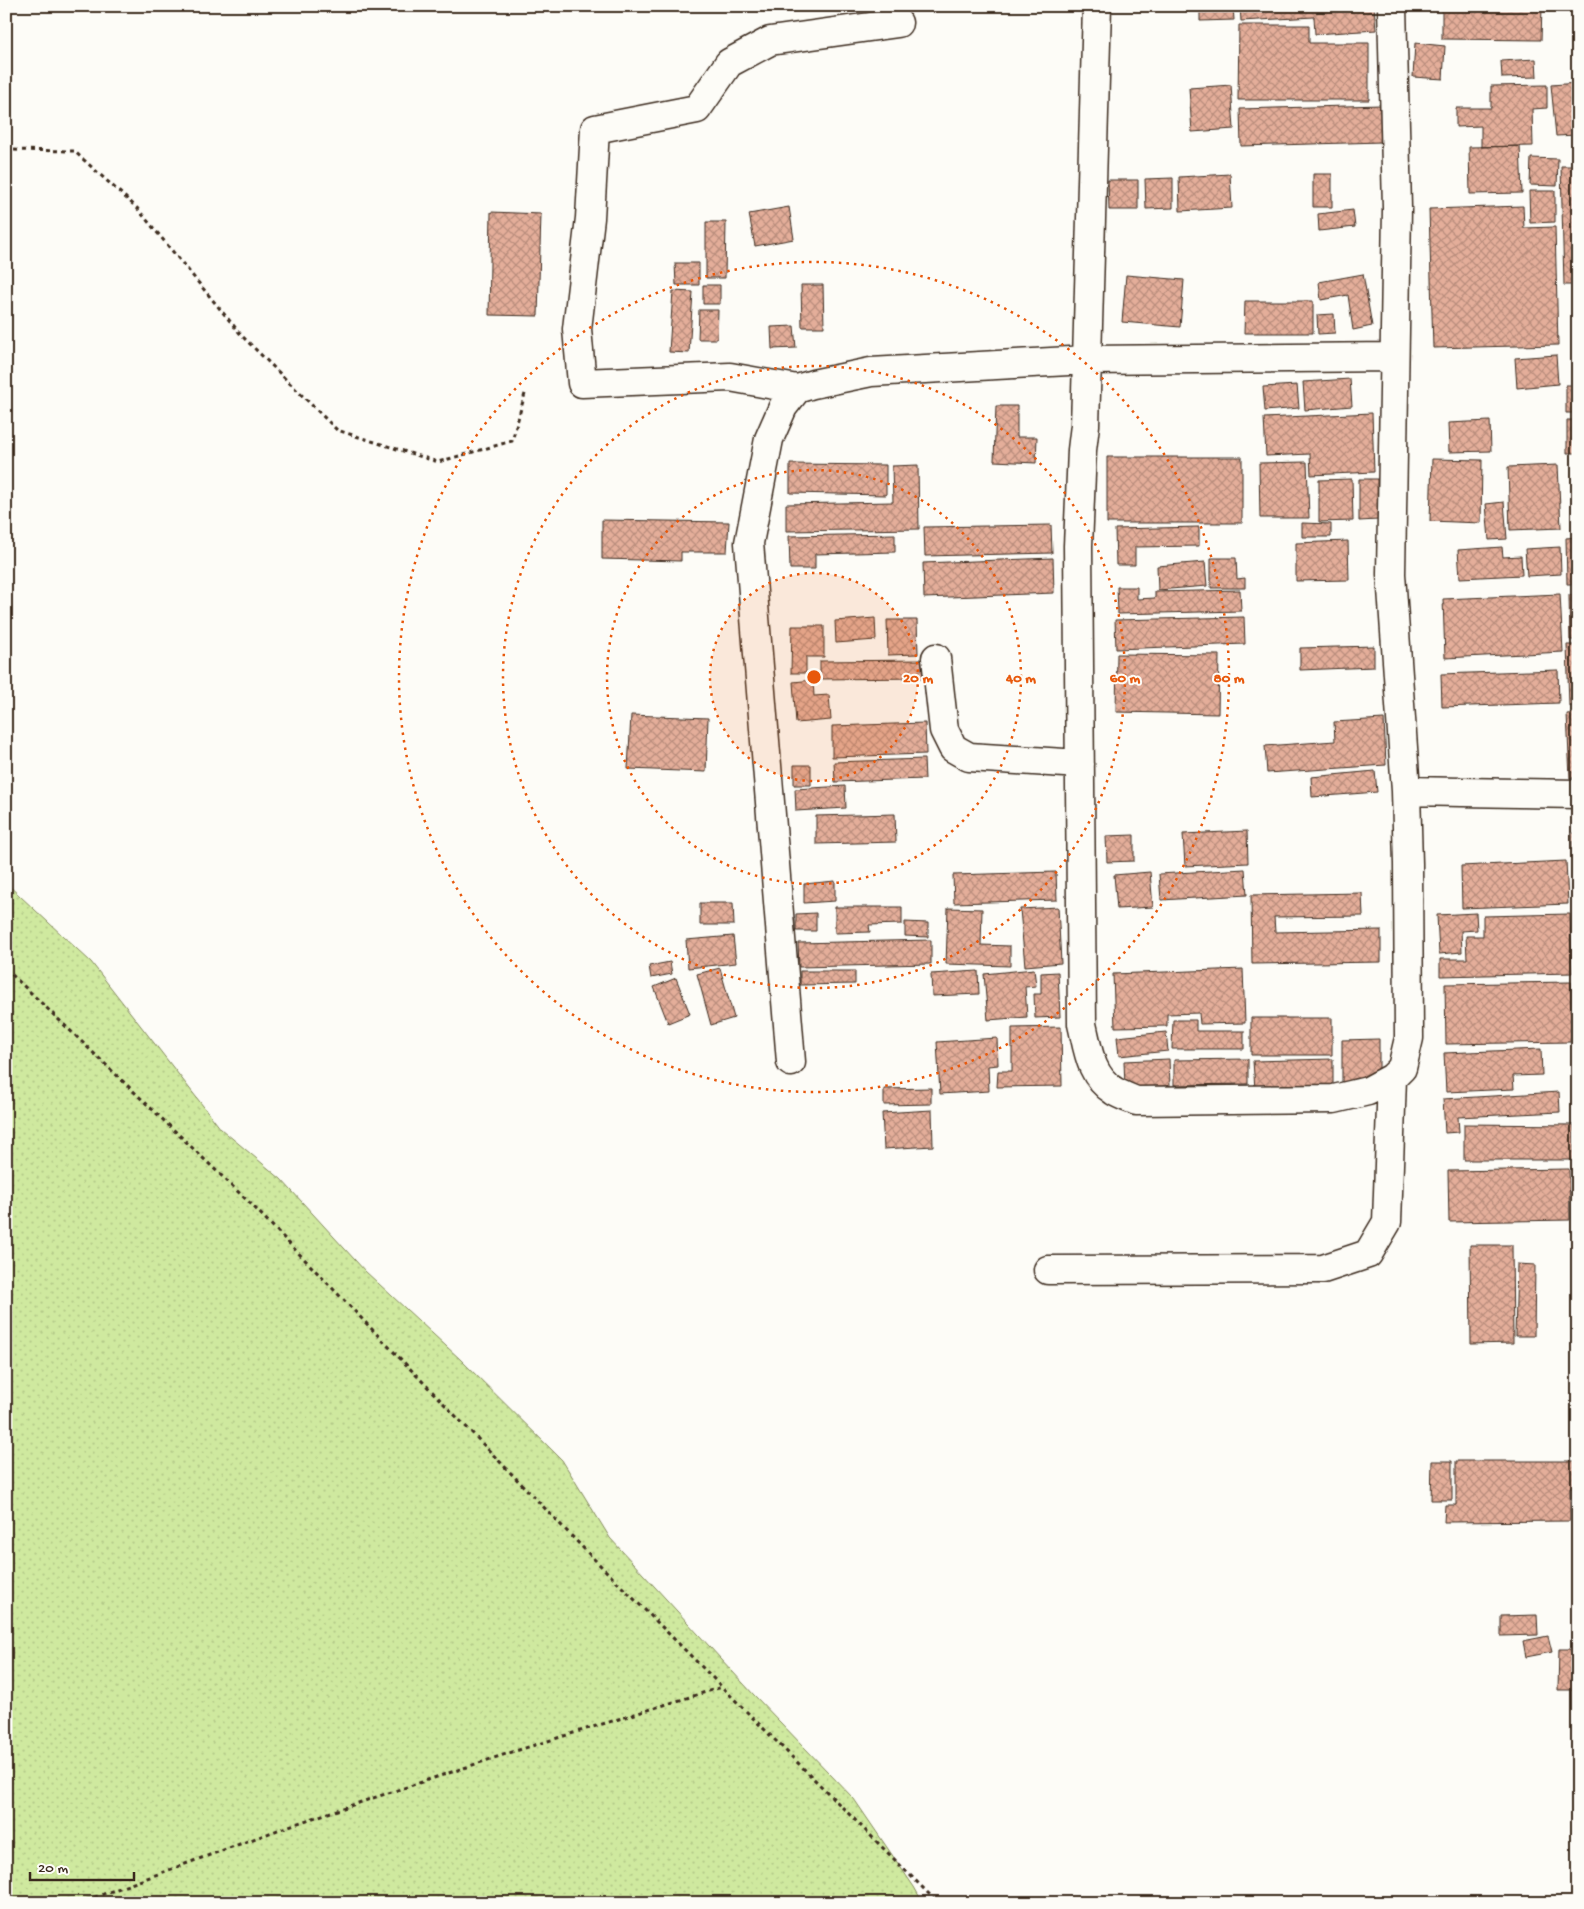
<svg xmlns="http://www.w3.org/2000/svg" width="1584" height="1909" font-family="'Gochi Hand',sans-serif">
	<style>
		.grass { fill: url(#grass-dots); stroke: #858a5e }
		.building { fill: url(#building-cross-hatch); stroke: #3b2a1e }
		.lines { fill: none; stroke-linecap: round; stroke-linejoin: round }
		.minor-casing { stroke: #3b2a1e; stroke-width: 31 }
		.path { stroke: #3b2a1e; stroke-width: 3; stroke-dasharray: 4 4; stroke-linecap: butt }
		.minor { stroke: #fdfcf7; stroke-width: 28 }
		.ring { fill: none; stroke: #e8590c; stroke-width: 2.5; stroke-dasharray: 2.5 5 }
		.centre { fill: #e8590c; stroke: #fdfcf7; stroke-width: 2.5 }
		.ring-label { font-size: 15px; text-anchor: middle; font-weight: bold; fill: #e8590c; stroke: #fdfcf7; stroke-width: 4; stroke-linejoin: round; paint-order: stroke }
	</style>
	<defs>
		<pattern id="grass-dots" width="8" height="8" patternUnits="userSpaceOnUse" patternTransform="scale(1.25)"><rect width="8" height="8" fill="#cfe99f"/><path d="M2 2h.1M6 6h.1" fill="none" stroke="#b3c888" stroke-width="1.8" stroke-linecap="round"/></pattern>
		<pattern id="building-cross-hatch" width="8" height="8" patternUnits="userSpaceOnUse" patternTransform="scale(1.25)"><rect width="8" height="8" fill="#e4ae9a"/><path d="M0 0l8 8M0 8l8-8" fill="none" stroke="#ba8e7d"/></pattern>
	</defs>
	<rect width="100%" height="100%" fill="#fdfcf7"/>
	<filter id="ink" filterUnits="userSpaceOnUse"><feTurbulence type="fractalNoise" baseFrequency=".02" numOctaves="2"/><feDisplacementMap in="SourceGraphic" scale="10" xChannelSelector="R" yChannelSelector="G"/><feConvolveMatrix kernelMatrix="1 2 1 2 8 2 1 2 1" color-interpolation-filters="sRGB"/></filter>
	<g filter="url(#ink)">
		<!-- grass -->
		<path class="grass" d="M6,883L91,962L221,1129L281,1179L365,1271L460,1359L562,1460L610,1538L754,1695L854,1799L914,1887L923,1903H6Z"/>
		<!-- building -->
		<path class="building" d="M1200,6H1233L1234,20L1200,21Z
			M1240,6H1374L1376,30L1315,34L1314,17L1241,21Z
			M1442,6H1542L1541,40L1442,39Z
			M1239,25H1309V43H1369V100H1238Z
			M1415,43L1445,46L1443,79L1413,77Z
			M1536,59L1537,77L1502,78L1501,61Z
			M1578,83V135L1556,136L1551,85Z
			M1231,85L1234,129L1192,132L1189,88Z
			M1547,85V108L1532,109L1533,146L1481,147V126L1456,127V108H1491V86Z
			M1381,105L1382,142L1241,146L1240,109Z
			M1520,146L1522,193L1470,194L1469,147Z
			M1531,158L1558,159L1557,186L1530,185Z
			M1561,166H1578V285H1564Z
			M1230,174L1232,208L1180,211L1179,177Z
			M1313,174H1332V207H1313Z
			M1173,178V208L1146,209L1145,179Z
			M1108,180H1138V210H1109Z
			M1529,191H1555V222L1530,223Z
			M1523,206L1524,228L1555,227L1558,345L1433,348L1429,209Z
			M789,207L794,239L755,246L749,214Z
			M1353,210L1355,227L1319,231L1318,214Z
			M491,212L541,214L538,316L489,315Z
			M706,222H726L725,278H706Z
			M675,263H699V285H676Z
			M1363,274L1372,326L1353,330L1348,295L1321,300L1319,282Z
			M1126,275L1184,280L1180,327L1122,322Z
			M703,285H720V304H703Z
			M801,285H823L824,327H802Z
			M673,291L693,292L689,353L669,352Z
			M1245,301H1313V333H1244Z
			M699,310H718L717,339H698Z
			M1334,314L1335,333L1318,334L1317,315Z
			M794,326L796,348L772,349L771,327Z
			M1556,355L1558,384L1517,388L1515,358Z
			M1350,379L1352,406L1305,410L1303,382Z
			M1297,385L1299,408L1265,411L1263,387Z
			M1566,385H1578V413H1566Z
			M996,406H1017V437H1037L1036,463L994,461Z
			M1372,413L1374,472L1311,475L1310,454L1266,456L1264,418Z
			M1567,420H1578V453H1567Z
			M1490,421L1491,451L1449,452L1448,423Z
			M1107,457H1242V523H1107Z
			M1432,459L1482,460L1481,523L1430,521Z
			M1307,462L1309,518H1260L1259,463Z
			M790,464L886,465V495L790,493Z
			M918,465L919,529L786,531V504L893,502L892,466Z
			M1558,465L1561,528L1510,530L1508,467Z
			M1352,479L1353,521L1319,522V480Z
			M1359,479H1377L1378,520L1359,521Z
			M1504,502L1507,539L1489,540L1486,504Z
			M602,520L729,522L727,552H681V561L602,559Z
			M1302,523L1331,524V537H1302Z
			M1051,525L1052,553L925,556L924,527Z
			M1199,527V546L1135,547V565H1116L1115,529Z
			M895,534V552L815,554V569H790L789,536Z
			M1578,537V584H1567L1566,538Z
			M1348,541L1349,580L1296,581V543Z
			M1502,547L1503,557L1521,556L1522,575L1460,578L1458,550Z
			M1560,547L1561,574L1527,576L1525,549Z
			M1053,558L1054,593L924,598L923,563Z
			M1211,558H1236L1237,579L1245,578V588H1211Z
			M1205,562L1207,586L1158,590L1157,566Z
			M1117,587H1137V599L1155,598V592L1240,590L1241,611L1118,614Z
			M1560,594L1563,652L1445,658L1443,599Z
			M1569,595H1578V640H1570Z
			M1244,617L1245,644L1116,649L1115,620Z
			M875,618L876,640L836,643L835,621Z
			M887,620H917L918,654L888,655Z
			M792,626H824V657H806V673H791Z
			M1567,645H1578V706H1569Z
			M1374,646V667L1300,670V648Z
			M1117,654L1219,655L1218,714L1116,712Z
			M923,660L924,678L820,679V661Z
			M1558,670L1559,703L1442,707L1441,674Z
			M813,680L814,696L829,695L831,720L796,723L793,682Z
			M1578,713V777L1570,778L1567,714Z
			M631,715L708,718L706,772L628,769Z
			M1384,719L1386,765L1267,773L1265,746L1335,741L1334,722Z
			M925,723L926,754L832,757V726Z
			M924,759L925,779L835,782L834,762Z
			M794,765H811V785H794Z
			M1375,771L1377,792L1312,797L1311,777Z
			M845,786L846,808L796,811L795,789Z
			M895,814L896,842L816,844V816Z
			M1247,831L1248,863L1185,866L1183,834Z
			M1572,833H1578V910H1574Z
			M1134,835V861L1107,862L1106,836Z
			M1566,861L1568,904L1462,908L1461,866Z
			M1245,869L1247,895L1161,900L1159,874Z
			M1056,872L1057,900L954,903L953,875Z
			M1150,872L1153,907L1117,909L1114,875Z
			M835,881V901L804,903V884Z
			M1362,893L1363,916L1274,917L1275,932L1381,930V962L1252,964L1251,895Z
			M700,903H733L734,925H700Z
			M835,907H902V924L869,925L870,932L835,933Z
			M1058,907L1061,963L1025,966L1020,909Z
			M948,908L982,909L981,945L1010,946V966L946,964Z
			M816,913V931H796V914Z
			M1476,913L1477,930L1461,931L1462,952L1439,954L1437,915Z
			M1570,914L1572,973L1440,976V959H1467L1466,936H1483V916Z
			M905,922L928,923V937L905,936Z
			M733,936L736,963L688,968L686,940Z
			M931,940V964L799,967L798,943Z
			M670,962L672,974L651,978L649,966Z
			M720,968L734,1018L711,1025L697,974Z
			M1034,969L1036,986L1025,987L1027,1017L988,1020L984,974Z
			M1243,969L1245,1023L1200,1024L1199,1013L1167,1014V1026L1115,1027L1113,974Z
			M800,971H855V984L800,985Z
			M978,971L979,994L932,996L931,974Z
			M1058,972L1060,1017L1035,1018L1034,994H1041V973Z
			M676,978L690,1014L668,1023L654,987Z
			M1571,982V1042L1446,1044L1445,984Z
			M1251,1018H1332V1055H1251Z
			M1173,1020H1196V1031H1244V1049H1172Z
			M1061,1027L1062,1086L997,1087L998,1071H1012V1028Z
			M1166,1032L1168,1051L1119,1056L1117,1037Z
			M997,1038L998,1065L988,1066L989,1091L940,1094L937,1042Z
			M1379,1039V1082H1342V1040Z
			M1541,1049L1542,1075L1513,1076L1514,1089L1446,1092L1444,1053Z
			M1169,1059L1170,1086L1125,1087L1124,1061Z
			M1248,1059V1084L1174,1085V1060Z
			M1333,1059V1086L1255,1089L1253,1061Z
			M931,1088V1104L884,1105V1089Z
			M1559,1092L1560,1112L1458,1117L1459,1132L1445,1133L1443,1099Z
			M932,1110L933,1146L884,1149L882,1113Z
			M1464,1124L1574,1125V1160H1464Z
			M1569,1169L1570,1220L1449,1222L1448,1171Z
			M1470,1245H1512L1513,1343L1471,1344Z
			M1517,1264L1535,1265L1534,1336H1515Z
			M1432,1461H1452V1500H1431Z
			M1456,1461H1578V1488L1570,1487V1521L1444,1522L1445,1505H1456Z
			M1537,1615L1538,1635L1501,1636V1616Z
			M1548,1636L1552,1652L1526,1657L1523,1641Z
			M1559,1649H1578V1690H1558Z"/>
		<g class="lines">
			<defs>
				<path id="minor" d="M1392,6L1397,208L1391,574L1406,791L1408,864L1409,1038L1402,1068L1392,1078L1368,1091L1334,1099L1136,1101C1129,1098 1120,1095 1114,1091C1090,1076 1088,1049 1082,1024L1078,546L1082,450L1085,425L1087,360L1394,357
					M797,389L730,377L582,383L577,329L590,218L595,129L697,109L729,63L770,41L898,23
					M936,658L944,730L953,748L969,757L1080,764
					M1406,791L1578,794
					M791,1062L749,543L769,439L783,407L797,389L813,384L871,372L1087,360L1097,6
					M1048,1270L1323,1269L1368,1254L1387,1222L1392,1078"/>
			</defs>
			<!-- minor casing -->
			<use href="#minor" class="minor-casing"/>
			<!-- path -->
			<path class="path" d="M6,150L74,151L137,208L243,337L337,430L438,462L512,441L526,390
				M6,969L253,1206L588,1553L938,1903
				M79,1903L286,1827L509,1753L722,1687"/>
			<!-- minor -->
			<use href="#minor" class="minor"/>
		</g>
	</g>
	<!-- distance rings -->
	<circle cx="814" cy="677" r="104" fill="#e8590c" fill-opacity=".12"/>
	<g class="ring">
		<circle cx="814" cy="677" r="104"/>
		<circle cx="814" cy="677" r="207"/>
		<circle cx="814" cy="677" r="311"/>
		<circle cx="814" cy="677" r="415"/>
	</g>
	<circle cx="814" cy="677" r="8" class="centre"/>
	<g class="ring-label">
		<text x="918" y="682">20 m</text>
		<text x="1021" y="682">40 m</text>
		<text x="1125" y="682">60 m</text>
		<text x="1229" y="682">80 m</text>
	</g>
	<!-- margin -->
	<rect width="1584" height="1909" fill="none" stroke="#fdfcf7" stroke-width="25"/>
	<rect x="12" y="12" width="1559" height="1884" fill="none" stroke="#3b2a1e" stroke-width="2" filter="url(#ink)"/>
	<!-- scale -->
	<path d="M30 1872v8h104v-8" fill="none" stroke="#3b2a1e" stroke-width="2.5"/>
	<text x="38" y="1872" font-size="15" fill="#3b2a1e" stroke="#fdfcf7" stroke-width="4" paint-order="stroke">20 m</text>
</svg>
